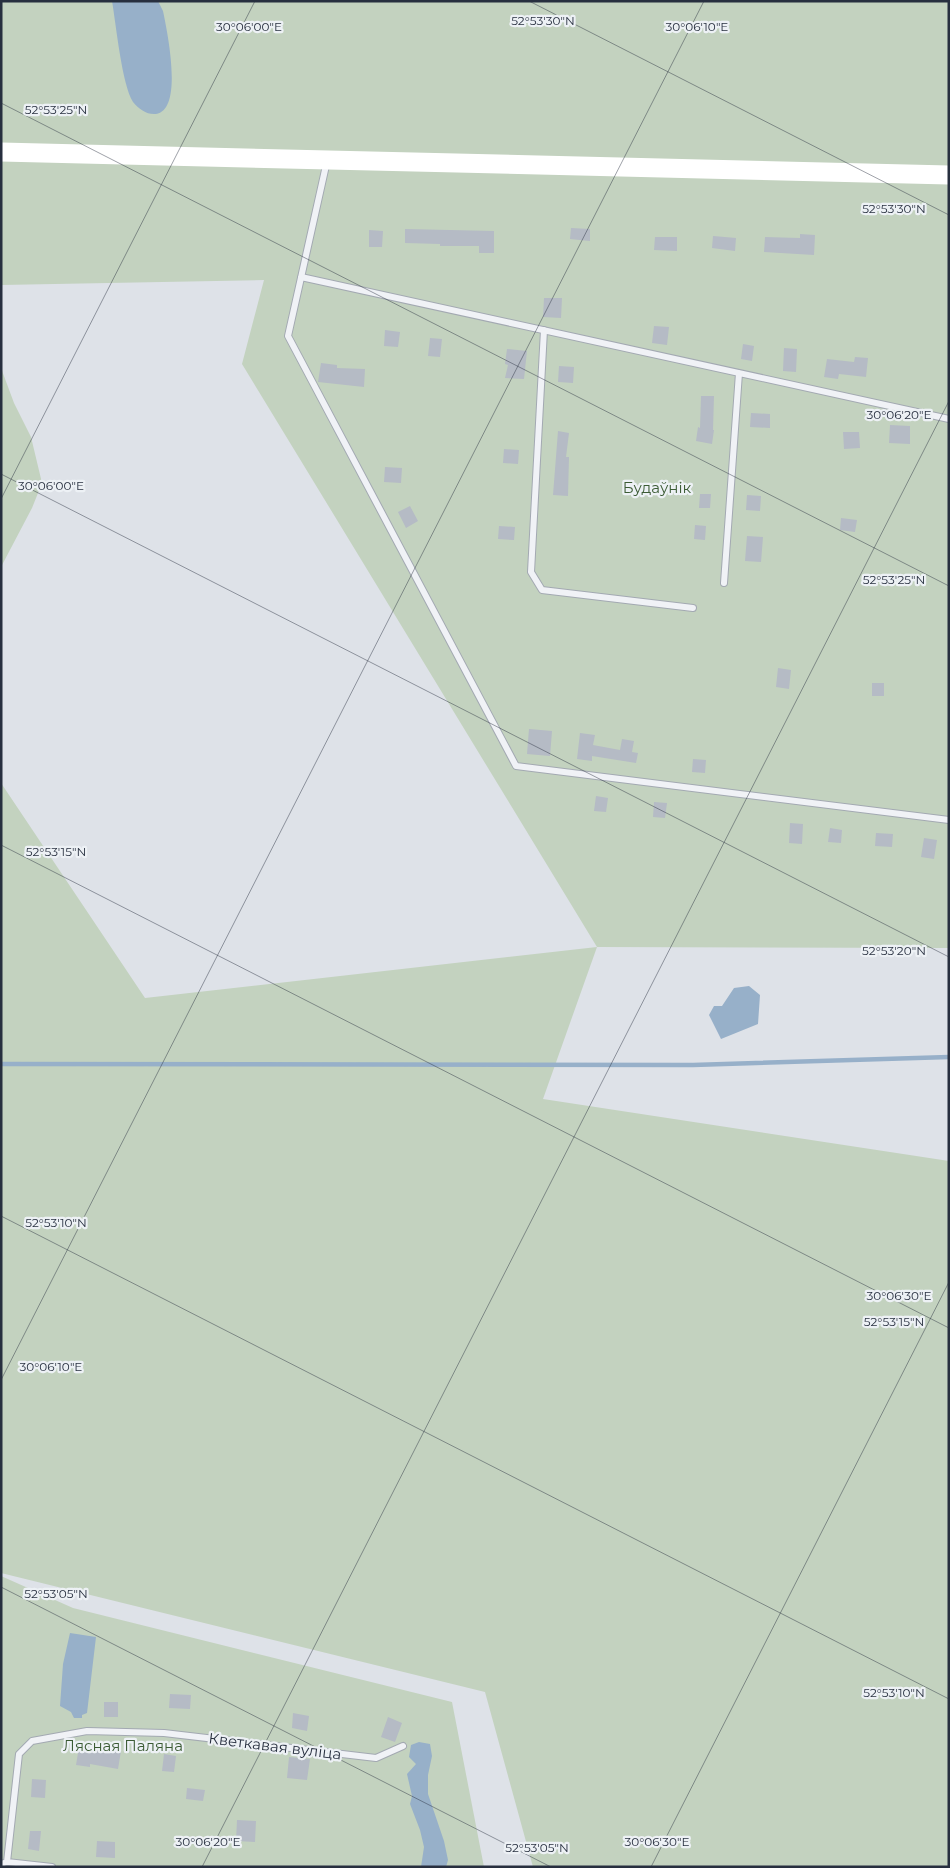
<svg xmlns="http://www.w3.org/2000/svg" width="950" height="1868" font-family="Montserrat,sans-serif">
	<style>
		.green { fill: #c3d2bf }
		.water { fill: #97b0c9 }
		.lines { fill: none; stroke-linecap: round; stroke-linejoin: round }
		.stream { stroke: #97b0c9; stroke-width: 4.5 }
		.building { fill: #b5bbc5 }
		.lane-casing { stroke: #a3a9b2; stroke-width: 8 }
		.lane { stroke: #f0f2f6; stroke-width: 6 }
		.secondary { stroke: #fff; stroke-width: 19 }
		.ticks { fill: none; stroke: #272f3f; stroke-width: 1; stroke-opacity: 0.45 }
		.labels { text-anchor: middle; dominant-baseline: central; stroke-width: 4.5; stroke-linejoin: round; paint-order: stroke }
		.park-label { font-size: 15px; fill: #3b5b34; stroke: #edf1f5 }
		.street-label { font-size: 15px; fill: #272f3f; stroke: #edf1f5 }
		.ticks-label { font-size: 12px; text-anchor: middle; fill: #272f3f; stroke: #edf1f5; stroke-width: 4.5; stroke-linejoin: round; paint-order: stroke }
	</style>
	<rect width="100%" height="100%" fill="#dee2e8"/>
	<!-- green -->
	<path class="green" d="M1,1H949V948L597,947L543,1099L949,1161V1867H533L485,1692L1,1573V783L145,998L597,947L242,364L264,280L1,285Z
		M1,368L14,403L31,437L42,483L32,508L1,567Z
		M1,1576L73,1608L452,1702L484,1867H1Z"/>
	<!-- water -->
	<path class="water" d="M112,1H158L163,11C167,30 184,110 156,114C147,115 139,109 133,102C122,85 116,24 112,1Z
		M749,986L760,995L758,1024L721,1039L709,1015L714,1006H722L734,988Z
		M70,1633L96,1637L87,1713L82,1715V1718H74L71,1712L60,1706L63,1664Z
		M419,1742L430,1744L432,1756L428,1775V1794L444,1841L448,1860L446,1867H421L424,1847L420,1830L410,1804L412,1796L407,1774L416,1764L409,1757L411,1745Z"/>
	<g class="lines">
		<!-- stream -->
		<path class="stream" d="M1,1064L693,1065L949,1057"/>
	</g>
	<!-- building -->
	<path class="building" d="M571,228L590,229V241L570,239Z
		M405,229L494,231V253H479V246H440V244L405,243Z
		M369,230L383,231L382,247H369Z
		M800,234L815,235L814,255L764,252L765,237L800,238Z
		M713,236L736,238L735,251L712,248Z
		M655,237H677V251L654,250Z
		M544,298H562L561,318L543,317Z
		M654,326L669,327L667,345L652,343Z
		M385,330L400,332L398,347L384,346Z
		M430,338L442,339L440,357L428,356Z
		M743,344L754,346L752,361L741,359Z
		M784,348L797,349L796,372L783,371Z
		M507,349L527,351L524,379L505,378L508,365L505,364Z
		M855,357L868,358L866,377L839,374L838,379L824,377L827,359L854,362Z
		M321,363L337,365V368L365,369L364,387L318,382Z
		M559,366L574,367L573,383L558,382Z
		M701,396H714L713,430H714L712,444L696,441L698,427L700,428Z
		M751,413L770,414V428L750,427Z
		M890,425L910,426V444L889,443Z
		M558,431L569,433L566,457H569L568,496L553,495Z
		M843,432H859L860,448L844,449Z
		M504,449L519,450L518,464L503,463Z
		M385,467L402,468L401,483L384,482Z
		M700,494H711L710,508H699Z
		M747,495L761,496L760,511L746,510Z
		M410,506L418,521L406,528L398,512Z
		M841,518L857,520L855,532L840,530Z
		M695,525L706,526L705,540L694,539Z
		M499,526L515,527L514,540L498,539Z
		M747,536L763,537L761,562L745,561Z
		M778,668L791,670L789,689L776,687Z
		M872,683H884V696H872Z
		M529,729L552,731L550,756L527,754Z
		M580,733L595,735L593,745L620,750L622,739L634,741L632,752L638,753L636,763L592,756V761L577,759Z
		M693,759L706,760L705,773L692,772Z
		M596,796L608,798L606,812L594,811Z
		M654,802L667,803L665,818L653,817Z
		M790,823L803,824L802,844L789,843Z
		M830,828L842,830L841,843L828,842Z
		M876,833L893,834L892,847L875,846Z
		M924,838L937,840L934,859L921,857Z
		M170,1694L191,1695L190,1709L169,1708Z
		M104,1702H118V1717H104Z
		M293,1713L309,1716L307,1731L292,1728Z
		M388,1717L402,1723L395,1742L381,1737Z
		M79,1747L109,1751V1749L121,1751L118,1769L90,1764V1767L76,1765Z
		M164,1754L176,1756L174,1772L162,1771Z
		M289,1757L310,1759L307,1780L287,1778Z
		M32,1779L46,1780L45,1798L31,1797Z
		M187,1788L205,1790L203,1801L186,1799Z
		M237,1820L256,1821L255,1842L236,1841Z
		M30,1831H41L39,1851L28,1849Z
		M97,1841L115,1842V1858L96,1857Z"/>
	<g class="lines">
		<defs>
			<path id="lane" d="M327,161L288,336L516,766L949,820
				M301,277L949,419
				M544,330L531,572L542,590L693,608
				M724,583L739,373
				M7,1862L19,1754L32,1741L87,1731L164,1733L376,1758L403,1746
				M1,1864L7,1862L52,1867"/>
		</defs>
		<!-- lane casing -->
		<use href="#lane" class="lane-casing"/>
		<!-- lane -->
		<use href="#lane" class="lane"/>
		<!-- secondary -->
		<path class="secondary" d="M1,152L949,175"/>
	</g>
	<!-- ticks -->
	<path class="ticks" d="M529,1L949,215M1,103L949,586M1,474L949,957M1,499L255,1M1,845L949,1328M1,1216L949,1699M1,1380L704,1M1,1587L551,1867M202,1867L949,401M651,1867L949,1282"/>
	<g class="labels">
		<!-- park labels -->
		<g class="park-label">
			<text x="657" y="487">Будаўнік</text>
			<text x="123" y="1745">Лясная Паляна</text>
		</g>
		<!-- street labels -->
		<g class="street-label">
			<text transform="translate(275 1746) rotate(7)">Кветкавая вуліца</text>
		</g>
	</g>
	<g class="ticks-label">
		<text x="543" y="25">52°53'30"N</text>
		<text x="249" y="31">30°06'00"E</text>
		<text x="697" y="31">30°06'10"E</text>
		<text x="56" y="114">52°53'25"N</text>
		<text x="894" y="213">52°53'30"N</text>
		<text x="899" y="419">30°06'20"E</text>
		<text x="51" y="490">30°06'00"E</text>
		<text x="894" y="584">52°53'25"N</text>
		<text x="56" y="856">52°53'15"N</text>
		<text x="894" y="955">52°53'20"N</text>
		<text x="56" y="1227">52°53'10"N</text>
		<text x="899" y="1300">30°06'30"E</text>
		<text x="894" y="1326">52°53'15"N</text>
		<text x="51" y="1371">30°06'10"E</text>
		<text x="56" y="1598">52°53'05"N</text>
		<text x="894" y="1697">52°53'10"N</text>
		<text x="208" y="1846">30°06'20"E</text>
		<text x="657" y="1846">30°06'30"E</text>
		<text x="537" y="1852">52°53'05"N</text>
	</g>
	<!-- border -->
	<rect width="950" height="1868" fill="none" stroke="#272f3f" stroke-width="5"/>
</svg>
